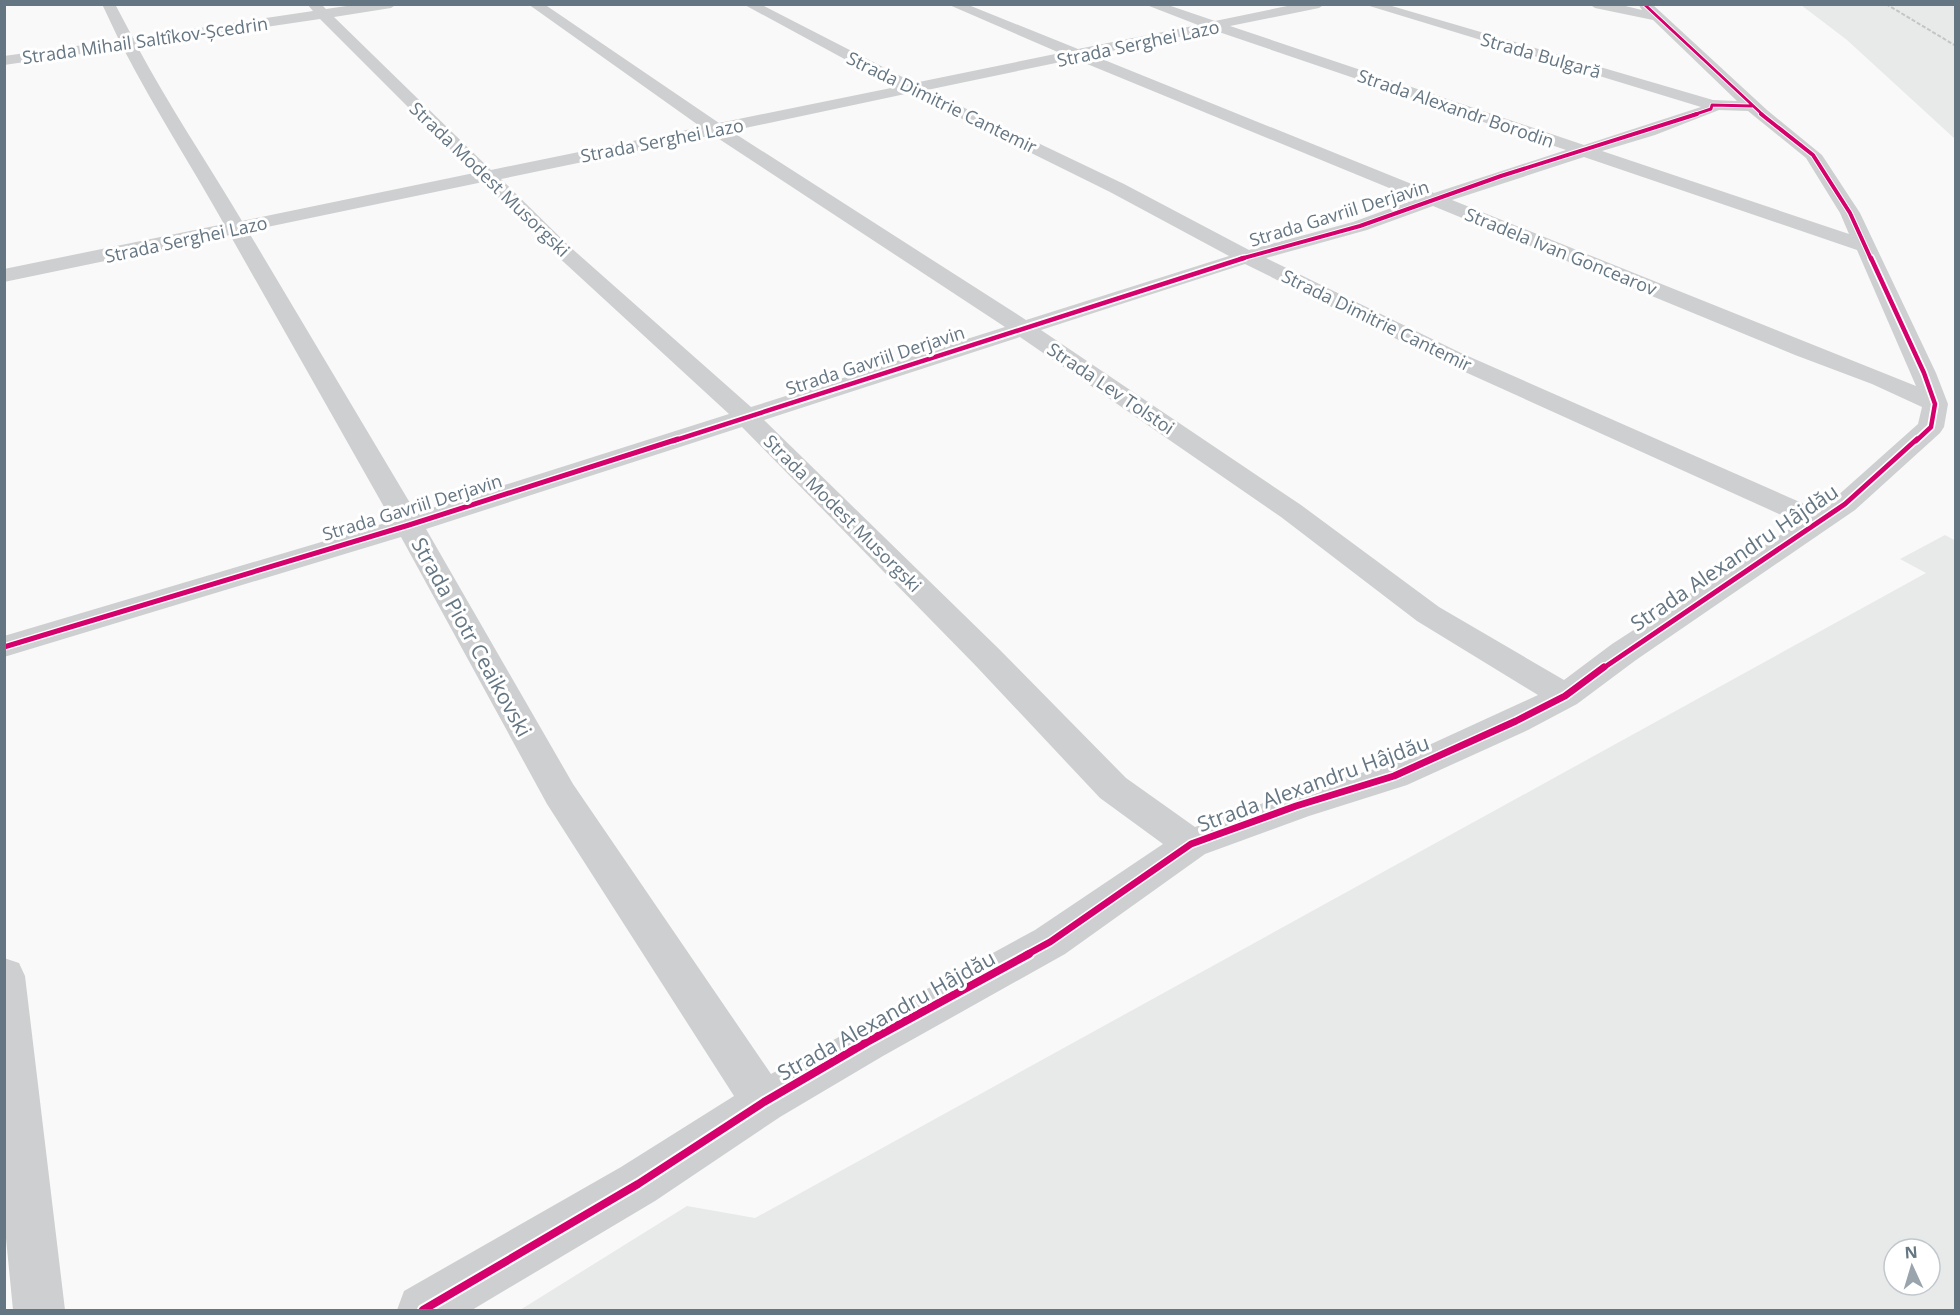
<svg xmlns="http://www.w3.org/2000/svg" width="1960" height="1315" font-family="'Open Sans',sans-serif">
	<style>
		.built { fill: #e8e9e9; fill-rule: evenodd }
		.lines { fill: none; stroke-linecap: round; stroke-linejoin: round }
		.street { fill: #cecfd0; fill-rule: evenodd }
		.rail { stroke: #c3c5c6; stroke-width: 2; stroke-dasharray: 4 2; stroke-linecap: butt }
		.cycleway-far5-casing { stroke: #fff; stroke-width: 4.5 }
		.cycleway-far4-casing { stroke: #fff; stroke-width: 6 }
		.cycleway-far3-casing { stroke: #fff; stroke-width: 8 }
		.cycleway-far2-casing { stroke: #fff; stroke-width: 8 }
		.cycleway-far1-casing { stroke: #fff; stroke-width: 10 }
		.cycleway-casing { stroke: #fff; stroke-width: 12 }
		.cycleway-far5 { stroke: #d6006c; stroke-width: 3 }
		.cycleway-far4 { stroke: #d6006c; stroke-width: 4 }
		.cycleway-far3 { stroke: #d6006c; stroke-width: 4.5 }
		.cycleway-far2 { stroke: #d6006c; stroke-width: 5 }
		.cycleway-far1 { stroke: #d6006c; stroke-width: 7 }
		.cycleway { stroke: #d6006c; stroke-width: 8 }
		.labels { text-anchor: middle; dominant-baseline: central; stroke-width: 6; stroke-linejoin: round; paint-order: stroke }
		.far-street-label { font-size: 18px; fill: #657683; stroke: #fff }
		.street-label { font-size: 21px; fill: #657683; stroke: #fff }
	</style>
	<rect width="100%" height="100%" fill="#f9f9f9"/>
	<!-- built -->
	<path class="built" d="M1801,5H1955V8L1953,9L1956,10L1955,139L1847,40Z
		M1945,535L1956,541L1955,1310H520L687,1206L755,1218L1926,573L1900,559ZM1894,1249H1930V1285H1894Z"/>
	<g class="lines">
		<!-- street -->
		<path class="street" d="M102,4H115L133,38L313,11L307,4H321L326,9L360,4H397L391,8L334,17L491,170L701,127L528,4H544L719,123L896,87L743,4H760L914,83L1060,53L947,4H966L1078,49L1198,25L1144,4H1165L1215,21L1297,4H1325L1319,8L1230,26L1584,145L1701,107L1363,4H1385L1713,100L1737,101L1653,20L1595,8L1589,4H1617L1642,10L1638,4H1652L1767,110L1822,155L1860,213L1936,373L1948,404L1944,427L1940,433L1855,510L1636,660L1577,704L1528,730L1407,785L1309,816L1205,854L1065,954L883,1056L780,1117L655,1201L472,1310H397L404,1291L621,1167L734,1096L547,804L401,537L4,657V636L392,521L230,235L4,282V269L224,224C191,165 154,108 123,48L4,65V56L119,40ZM320,19L474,173L242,221C207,162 169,106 137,46ZM1213,30L1566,150L1434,193L1092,55ZM1075,59L1416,199L1353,222L1249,250L1124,184L927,90ZM910,93L1110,192L1229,256L1026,320L731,131ZM1719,110L1748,111L1806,158L1840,213L1849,234L1602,151L1655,135ZM713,135L1005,327L751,407L569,246L501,179ZM1584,157L1857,250L1916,386L1452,200ZM483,182L555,254L729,414L416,513L248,231ZM1433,206L1795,355L1872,384L1922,407L1918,424L1835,498L1818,510L1461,353L1266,258L1367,230ZM1245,264L1445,363L1799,523L1612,644L1564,680L1439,607L1301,505L1041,330ZM1020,337L1281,517L1417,621L1538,695L1381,767L1283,796L1195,827L1126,778L999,649L764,420ZM742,427L975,665L1100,798L1163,844L1035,930L771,1074L573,784L426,529Z
			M4,958L19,963L25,976L65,1310H13L4,1218Z"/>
		<!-- rail -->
		<path class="rail" d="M1886,4L1956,46"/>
		<defs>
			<path id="cycleway-far5" d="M1644,4L1763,115
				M1693,115L1711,109L1712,105L1752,106"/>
			<path id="cycleway-far4" d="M1761,114L1813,155L1850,213L1871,259
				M1240,259L1360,226L1501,176L1697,114"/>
			<path id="cycleway-far3" d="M1871,258L1924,373L1935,404L1931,427L1916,441
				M673,441L1244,258"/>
			<path id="cycleway-far2" d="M4,647L409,525L678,439
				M1602,669L1845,504L1917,439"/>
			<path id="cycleway-far1" d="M1026,955L1050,942L1191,844L1296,806L1394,776L1516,721L1565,696L1604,667"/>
			<path id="cycleway" d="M423,1310L638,1184L764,1102L867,1042L1029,954"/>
		</defs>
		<!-- cycleway-far5 casing -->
		<use href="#cycleway-far5" class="cycleway-far5-casing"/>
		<!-- cycleway-far4 casing -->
		<use href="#cycleway-far4" class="cycleway-far4-casing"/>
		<!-- cycleway-far3 casing -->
		<use href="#cycleway-far3" class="cycleway-far3-casing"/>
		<!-- cycleway-far2 casing -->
		<use href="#cycleway-far2" class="cycleway-far2-casing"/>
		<!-- cycleway-far1 casing -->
		<use href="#cycleway-far1" class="cycleway-far1-casing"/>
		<!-- cycleway casing -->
		<use href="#cycleway" class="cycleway-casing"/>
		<!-- cycleway-far5 -->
		<use href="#cycleway-far5" class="cycleway-far5"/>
		<!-- cycleway-far4 -->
		<use href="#cycleway-far4" class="cycleway-far4"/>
		<!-- cycleway-far3 -->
		<use href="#cycleway-far3" class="cycleway-far3"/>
		<!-- cycleway-far2 -->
		<use href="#cycleway-far2" class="cycleway-far2"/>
		<!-- cycleway-far1 -->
		<use href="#cycleway-far1" class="cycleway-far1"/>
		<!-- cycleway -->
		<use href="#cycleway" class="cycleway"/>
	</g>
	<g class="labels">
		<!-- far-street labels -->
		<g class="far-street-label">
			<text transform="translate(145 40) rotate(-8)">Strada Mihail Saltîkov-Șcedrin</text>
			<text transform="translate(1138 43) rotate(-12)">Strada Serghei Lazo</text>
			<text transform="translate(1541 55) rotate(16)">Strada Bulgară</text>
			<text transform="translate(942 102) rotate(26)">Strada Dimitrie Cantemir</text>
			<text transform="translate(1456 108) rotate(19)">Strada Alexandr Borodin</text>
			<text transform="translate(662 140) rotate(-11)">Strada Serghei Lazo</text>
			<text transform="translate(490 179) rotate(44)">Strada Modest Musorgski</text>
			<text transform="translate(1339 213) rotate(-17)">Strada Gavriil Derjavin</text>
			<text transform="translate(186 239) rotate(-12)">Strada Serghei Lazo</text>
			<text transform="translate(1561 251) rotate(22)">Stradela Ivan Goncearov</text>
			<text transform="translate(1377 320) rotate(26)">Strada Dimitrie Cantemir</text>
			<text transform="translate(875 360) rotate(-18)">Strada Gavriil Derjavin</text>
			<text transform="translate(1111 388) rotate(34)">Strada Lev Tolstoi</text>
			<text transform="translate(412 507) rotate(-17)">Strada Gavriil Derjavin</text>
			<text transform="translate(843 513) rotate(45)">Strada Modest Musorgski</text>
		</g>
		<!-- street labels -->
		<g class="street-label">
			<text transform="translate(1734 557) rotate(-34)">Strada Alexandru Hâjdău</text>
			<text transform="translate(472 637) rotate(61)">Strada Piotr Ceaikovski</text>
			<text transform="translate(1313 783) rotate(-20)">Strada Alexandru Hâjdău</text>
			<text transform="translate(886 1015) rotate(-29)">Strada Alexandru Hâjdău</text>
		</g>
	</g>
	<!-- border -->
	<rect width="1960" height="1315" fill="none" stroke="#657683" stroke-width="12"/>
	<!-- north arrow -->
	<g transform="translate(1912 1267) rotate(356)"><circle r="28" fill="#ffffff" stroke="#c1c8cd" stroke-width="1.5"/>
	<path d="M0-4.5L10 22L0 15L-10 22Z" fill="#99a4ac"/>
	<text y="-9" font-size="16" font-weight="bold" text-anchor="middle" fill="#657683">N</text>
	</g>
</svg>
